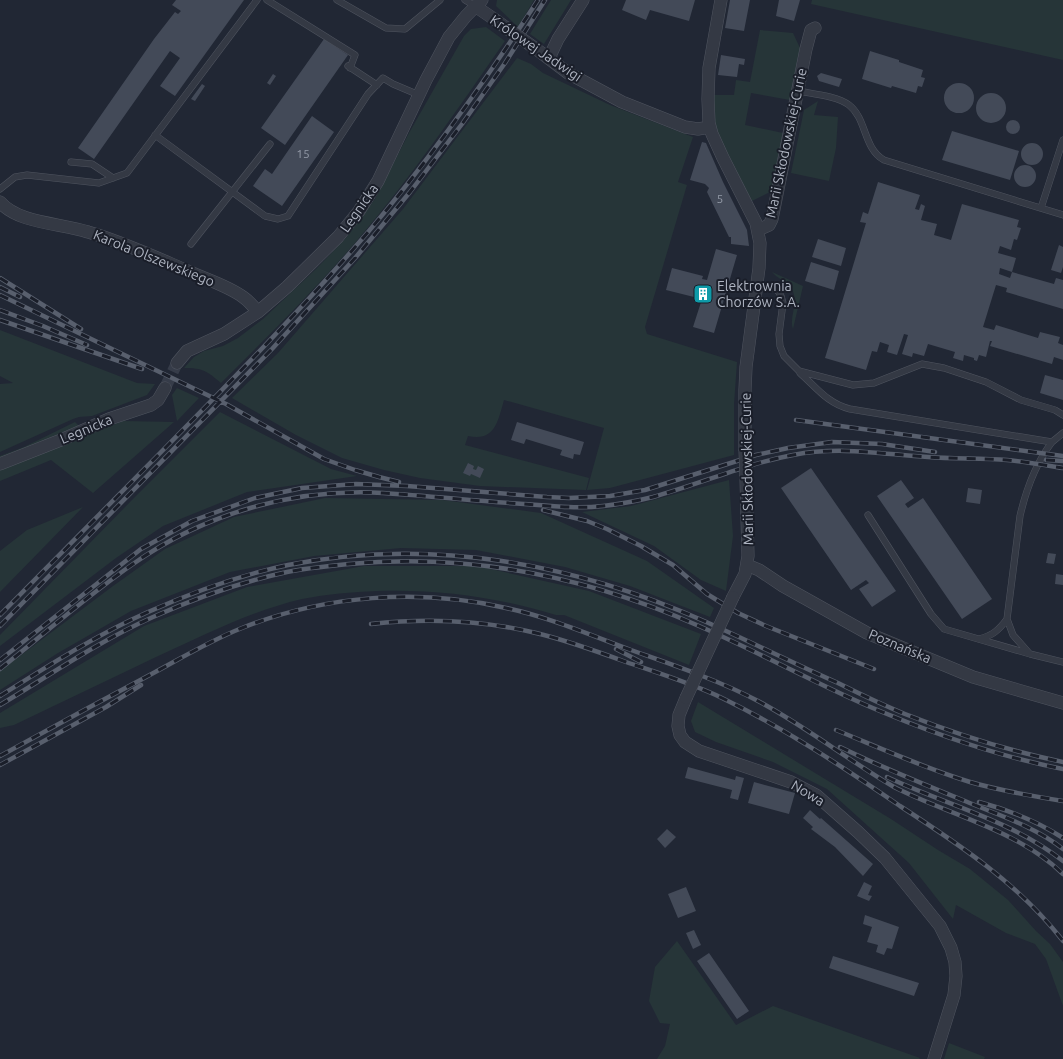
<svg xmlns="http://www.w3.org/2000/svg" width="1063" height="1059" font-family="Ubuntu,sans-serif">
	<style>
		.green { fill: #263538 }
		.building { fill: #434a58; fill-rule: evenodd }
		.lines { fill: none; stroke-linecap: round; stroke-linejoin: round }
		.street-tunnel { stroke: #363c49; stroke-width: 12; stroke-dasharray: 12 6; stroke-linecap: butt }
		.lane-casing { stroke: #4f545f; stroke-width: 7 }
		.street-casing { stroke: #4f545f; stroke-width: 13 }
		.lane { stroke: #343944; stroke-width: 6 }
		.street { stroke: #343944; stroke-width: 12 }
		.rail-casing { stroke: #585f6d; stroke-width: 4.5 }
		.rail { stroke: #1a1e29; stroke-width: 3; stroke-dasharray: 9; stroke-linecap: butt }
		.street-bridge-casing { stroke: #4f545f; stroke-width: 13; stroke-linecap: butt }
		.street-bridge { stroke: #343944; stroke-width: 12 }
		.labels { text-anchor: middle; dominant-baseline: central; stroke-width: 4; stroke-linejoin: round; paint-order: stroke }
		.number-label { font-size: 12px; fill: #939aa7 }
		.street-label { font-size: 14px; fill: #aeb4c1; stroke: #1a1e29 }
		.poi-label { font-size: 14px; fill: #aeb4c1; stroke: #1a1e29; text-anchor: start }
	</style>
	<rect width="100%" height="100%" fill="#212734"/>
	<!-- green -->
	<path class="green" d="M497,0H534L518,27L496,6Z
		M551,0H571L544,44L530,34Z
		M812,0H1063V60L811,4Z
		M486,27L505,41C457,110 410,179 355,243C313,292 267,337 221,383C207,371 203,368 184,368L194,357L204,351L223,346L238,338L263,319L316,269L345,239L375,199L409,133L464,36L471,29Z
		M760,30L793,33L800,48L790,100L751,93L745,125L783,133L772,191L752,201C740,180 719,146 715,123C713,113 714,104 713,95H734L736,80L750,82Z
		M517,58L531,64L543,73L610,105L693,137L678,182L687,185L645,327L647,334L737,362L734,404V455L610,488L587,490L604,428L504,400C498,421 495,442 468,436L465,445L589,478L586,490L480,486L420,478L384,470L342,458L296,435L232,398L278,353L403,209Z
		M818,101L814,115L838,117L836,148L829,181L791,173L804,110Z
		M772,272L803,286L793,329C788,316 802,299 789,286C784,280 777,278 772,272Z
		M0,330L137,383L155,384L147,395L92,416L79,417L73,419L0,452V384L13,383L0,376Z
		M177,388L199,398L177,421L172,395Z
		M220,412L331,469L357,476L247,492L163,526L116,558L0,646V635L130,502Z
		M123,421L174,422L93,493L51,460L0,481V469Z
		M75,422L79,426L0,460V456L24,447Z
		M729,480L733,536L726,591L701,580L654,546L582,512L631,506Z
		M325,498L443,500L541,513L647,561L714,608L710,617L630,586L565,567L476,550L401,548L314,556L230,572L131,611L58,653L0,690V671L113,586L165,549L234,517Z
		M83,507L0,592V551L27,530Z
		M364,566H477L589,591L701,634L689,665L564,615H556C497,597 439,589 377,591C352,592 327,594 302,599C251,611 204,635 156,657C109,680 61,702 14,725L0,728V713L144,626L247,587Z
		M698,702L891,819L938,850L970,869L1008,900L1036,931L1050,944L1063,962V1006L1046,959L1035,944L1006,933L956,905L953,919L909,863L827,789L773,762L716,742L695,732L691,721Z
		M677,941L736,1025L773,1006L920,1058L919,1059H657L665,1046L670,1024L660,1023L649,1001L655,967Z
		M949,1043L985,1057L984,1059H944Z"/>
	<!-- building -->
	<path class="building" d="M176,0H244L175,96L160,86L180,58L170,51L94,159L78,148L154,39L175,12L178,14L181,11L172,5Z
		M626,0H695L689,21L650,10L646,20L622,10Z
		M730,0H750L744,31L725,28Z
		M779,0H800L794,21L776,16Z
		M324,39L348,55L285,145L261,128Z
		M870,51L899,60V62L923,70L921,77L925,78L922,87L918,86L916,93L892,86L891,88L862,79Z
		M721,55L745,59L744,65L739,64L737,77L718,75Z
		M821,73L842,79L839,87L819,81L817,76Z
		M273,74L276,76L270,85L267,83Z
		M944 98a15 15 0 1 1 30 0a15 15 0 1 1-30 0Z
		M202,84L205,86L195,101L191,99Z
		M976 108a15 15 0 1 1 30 0a15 15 0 1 1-30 0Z
		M312,116L334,132L282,206L253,186L265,169L272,174Z
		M1006 127a7 7 0 1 1 14 0a7 7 0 1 1-14 0Z
		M952,131L1019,151L1010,180L942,160Z
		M702,142L706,143L723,182L747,230L749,246L731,244V237H729L707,192L709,188L705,184L690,180Z
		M1021 154a11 11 0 1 1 22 0a11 11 0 1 1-22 0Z
		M1014 176a11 11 0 1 1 22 0a11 11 0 1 1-22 0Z
		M878,182L920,195L915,209L919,210L921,204L925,206L921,220L937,224L934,235L951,240L962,204L1019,220L1017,227L1021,228L1017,240L1014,239L1011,250L1000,246L998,253L1016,258L1012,272L1054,284L1056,278L1063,280V309L1006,292L1007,288L996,285L983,327L994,330L996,325L1038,338L1040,332L1060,337L1058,343L1063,345V360L1054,357L1052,364L990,346L992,341H990L986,357L979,355L977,361L974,360V358L964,355L963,361L953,358L955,352L928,344L924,356L913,353L912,357L902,354L908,335L904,334L897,355L887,352L889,345L880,342L877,352L872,351L866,370L825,358L866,223L860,222L863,212L868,214ZM1000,268L1012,272L1010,278L999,274Z
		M818,239L846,248L841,266L812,257Z
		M1059,245L1063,247V267L1061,273L1051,270Z
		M716,249L737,255L714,333L693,327L702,299L666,290L672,268L703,276L702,279L707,280Z
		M811,262L839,271L834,290L805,281Z
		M1045,375L1063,380V400L1040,393Z
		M517,422L584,442L580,455L574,454L573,459L560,455L562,450L526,439L524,444L511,440Z
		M468,463L474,466L473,469L476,470L478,466L484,469L480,478L471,474L470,476L463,473Z
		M811,468L896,591L872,607L859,589L869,583L866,580L851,590L781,488Z
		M901,480L914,498L905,504L908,508L923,498L992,599L962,619L877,496Z
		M968,488L982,490L980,504L966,502Z
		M1048,553L1056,554L1054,564L1046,563Z
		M1056,574L1063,575V585L1055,584Z
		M688,767L735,780L736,776L744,778L738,800L730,798L732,790L685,778Z
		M754,782L795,793L789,814L748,803Z
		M810,810L820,819L821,818L873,864L863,876L835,847L811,829L813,827L803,818Z
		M667,829L676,837L665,848L657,839Z
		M864,882L872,886L868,895L872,896L869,901L857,896Z
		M686,887L696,911L678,918L668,894Z
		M865,915L899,927L892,949L887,948L884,955L876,952L878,945L867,942L872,927L863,924Z
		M694,930L701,945L693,949L686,933Z
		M709,953L749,1011L737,1019L697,961Z
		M833,956L919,983L914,996L829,968Z"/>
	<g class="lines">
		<!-- street-tunnel -->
		<path class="street-tunnel" d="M165,388L177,363"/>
		<defs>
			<path id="lane" d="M267,0L355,55L350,68
				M337,0L386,28L405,29L440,0
				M465,0L475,6
				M348,66L377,85
				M798,91C813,94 837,96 849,105C867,119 863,148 884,160L1063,215
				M155,135L265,216L278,219L288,216L368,94L383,78L393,84L419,95
				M71,162L92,164L113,178
				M0,189L15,177L27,175L99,183L127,173L257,0
				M1041,208L1063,140
				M191,244L270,144
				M757,284L772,287L778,291L781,296L783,303L779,334L780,346L784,356L799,371L853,385L874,383L922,364L944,368L986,382L1021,400L1055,410L1063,415
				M800,373C816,387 828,404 850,409L1052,442L1063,433
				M868,515L931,614L944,629L1030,654L1063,662
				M979,639C992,636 999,630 1007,619
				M1029,653L1013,635L1007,619L1020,516C1026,490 1036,463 1052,442"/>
			<path id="street" d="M721,0L709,68L708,99L709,123L712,134L723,158L756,223L760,243L759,268L746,367L745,390V449
				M475,6L494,19
				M543,54L568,73L622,102L685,127L698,129L710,127
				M549,58L558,39L583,0
				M0,202C19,224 62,223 88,232C123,242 157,258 190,272C208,280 228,286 243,297C249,301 253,306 258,312
				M758,230L769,225L772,219L806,49L811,30L815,28
				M177,363L187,351L224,334L258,312L287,287L338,237L359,211L378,181L426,80L449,37L466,16L482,0
				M0,464L61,440L109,419L151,405L158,400L165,388
				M747,565L759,570L783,586L867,633L973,677L1063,703
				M733,597L745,574L748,556L746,477
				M686,698L679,715L678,726L680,735L685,742L699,751L791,782L816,795L858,832L885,858L940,926L951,948L955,962L956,976L954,995L934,1059"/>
		</defs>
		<!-- lane casing -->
		<use href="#lane" class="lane-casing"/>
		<!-- street casing -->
		<use href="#street" class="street-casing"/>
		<!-- lane -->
		<use href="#lane" class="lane"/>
		<!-- street -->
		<use href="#street" class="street"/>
		<defs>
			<path id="rail" d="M0,278L81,329
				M0,287L20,297
				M0,295L226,404L324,459L355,470L379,477L399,482
				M0,310L43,326L87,345
				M0,320L142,369
				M796,420L1063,456
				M1046,460L1063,461
				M543,510L587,521L607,529L641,546L673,565L707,594L738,613L766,626L874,669
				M0,615C56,559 112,502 168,445C229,383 291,320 349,254C419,175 480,89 538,0
				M371,624C426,618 482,620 536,633C566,640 596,651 626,662C658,673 691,683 722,698C784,728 843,767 900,806C960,845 1019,884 1063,941
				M0,626L272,349L356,257L410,192L462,124L505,63L545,0
				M616,649L641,662
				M0,660L141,549L192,521L255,498L302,488L356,484L407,486L547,497L569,498L610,496L645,490L756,455L788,448L832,442L882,444L935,452
				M0,669C44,634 87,596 133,564C205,513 295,488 383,493C430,496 477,501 524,504C550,506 577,509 603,506C620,504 637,501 653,497C700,484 745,464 793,455C840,446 881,454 928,457C954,459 981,458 1007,460C1026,462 1044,465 1063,468
				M0,696C48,666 96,635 148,612C193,592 240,575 288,565C429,537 574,563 704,621C749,641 793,663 838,683C860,694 883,705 905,714C956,734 1009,751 1063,762
				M0,705C50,675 99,641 153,617C196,598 241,582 287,572C308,568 329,566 349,564C470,553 588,577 699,626C756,651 811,681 868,706C931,733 996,756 1063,769
				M836,730C880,748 924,768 970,782C1001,791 1032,796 1063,801
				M840,747C881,767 923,784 965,801C998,815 1034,826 1063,849
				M0,756C49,729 97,703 146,677C178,660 209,641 242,628C325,595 419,588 506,608C549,617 590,635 631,650C673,665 718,680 758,701C805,726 848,760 894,787C951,816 1016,829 1063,874
				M0,765L106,707L141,685
				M887,777C946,805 1011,820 1063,861
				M979,802C1009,810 1037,821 1063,838"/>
		</defs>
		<!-- rail casing -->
		<use href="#rail" class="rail-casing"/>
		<!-- rail -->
		<use href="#rail" class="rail"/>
		<defs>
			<path id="street-bridge" d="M494,19L543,54
				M745,449L746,477
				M686,698L733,597"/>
		</defs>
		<!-- street-bridge casing -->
		<use href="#street-bridge" class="street-bridge-casing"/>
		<!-- street-bridge -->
		<use href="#street-bridge" class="street-bridge"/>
	</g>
	<!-- icons -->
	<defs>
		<symbol id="building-square" viewBox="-11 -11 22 22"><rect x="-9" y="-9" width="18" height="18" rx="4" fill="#0f9aa8" stroke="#1a1e29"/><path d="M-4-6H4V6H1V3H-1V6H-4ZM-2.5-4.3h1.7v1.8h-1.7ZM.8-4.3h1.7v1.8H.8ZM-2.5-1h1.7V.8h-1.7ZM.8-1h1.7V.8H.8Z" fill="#fff"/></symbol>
	</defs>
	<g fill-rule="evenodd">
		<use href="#building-square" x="692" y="283" width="22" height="22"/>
	</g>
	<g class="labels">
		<!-- number labels -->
		<g class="number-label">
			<text x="303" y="153">15</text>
			<text x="720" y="198">5</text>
		</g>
		<!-- street labels -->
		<g class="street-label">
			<text transform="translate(536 48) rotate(34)">Królowej Jadwigi</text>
			<text transform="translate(786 143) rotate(-78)">Marii Skłodowskiej-Curie</text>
			<text transform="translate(359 208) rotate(-55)">Legnicka</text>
			<text transform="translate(154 258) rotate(22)">Karola Olszewskiego</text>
			<text transform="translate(86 429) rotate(-23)">Legnicka</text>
			<text transform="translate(747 469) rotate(-91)">Marii Skłodowskiej-Curie</text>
			<text transform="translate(900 646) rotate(23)">Poznańska</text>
			<text transform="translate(808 793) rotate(31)">Nowa</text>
		</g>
		<!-- poi labels -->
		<g class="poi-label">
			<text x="717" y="286">Elektrownia<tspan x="717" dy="16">Chorzów S.A.</tspan></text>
		</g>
	</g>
</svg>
